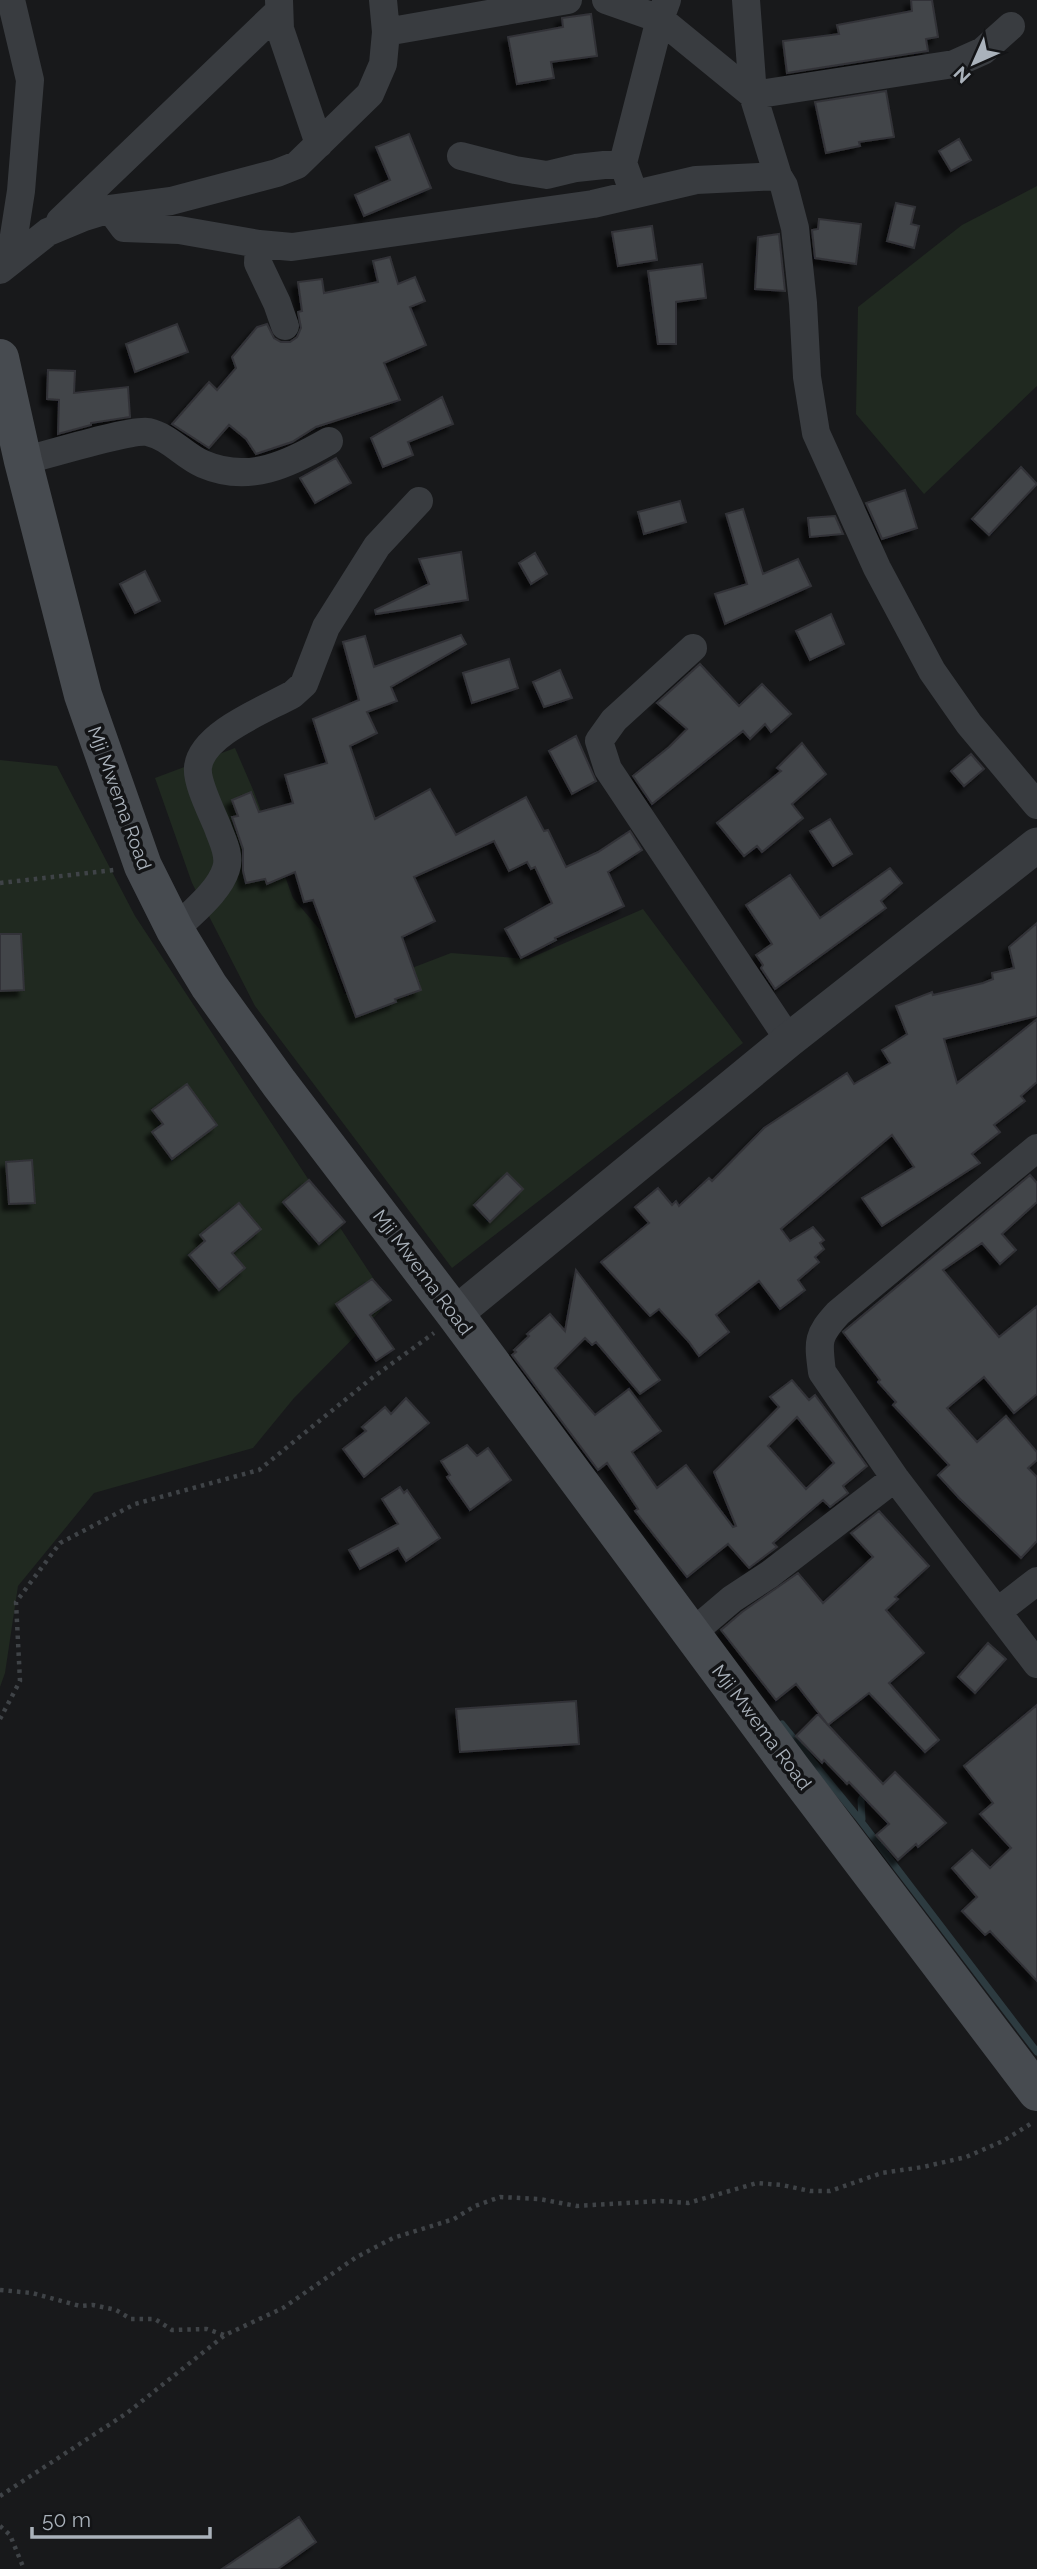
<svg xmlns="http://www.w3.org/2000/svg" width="1037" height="2569" font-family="Raleway,sans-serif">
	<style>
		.green { fill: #202920 }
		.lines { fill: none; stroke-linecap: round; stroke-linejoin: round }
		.stream { stroke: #2d3b40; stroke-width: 7 }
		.building { fill: #424448; stroke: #323337; stroke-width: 2; fill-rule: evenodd; filter: url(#shadow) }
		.path { stroke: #3f4347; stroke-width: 4.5; stroke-dasharray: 3.5 5; stroke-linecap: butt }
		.minor { stroke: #393c40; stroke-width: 28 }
		.tertiary { stroke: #393c40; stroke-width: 35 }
		.secondary { stroke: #474b50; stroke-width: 38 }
		.labels { text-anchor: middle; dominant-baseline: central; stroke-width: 7; stroke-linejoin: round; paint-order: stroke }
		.street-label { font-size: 19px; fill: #aab2bb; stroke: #131416 }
	</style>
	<defs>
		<filter id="shadow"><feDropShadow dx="-6" dy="6" stdDeviation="2" flood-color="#0009"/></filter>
	</defs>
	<rect width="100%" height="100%" fill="#18191b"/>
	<!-- green -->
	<path class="green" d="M1037,186V386L924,494L856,414L858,307L962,225Z
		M235,748L254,792L293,898L321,931L344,994L451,953L528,959L643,909L743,1043L452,1268L255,1006L192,883L155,778Z
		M0,760L57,766L135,916L389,1302L294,1398L253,1448L94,1493L18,1586L5,1673L0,1687Z"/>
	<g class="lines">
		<!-- stream -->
		<path class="stream" d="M782,1724L857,1816L1037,2052
			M862,1819L861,1800L866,1791"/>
	</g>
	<!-- building -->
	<path class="building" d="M911,0H932L938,37L926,39L928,51L787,73L783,41L839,34L837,25L912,11Z
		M591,14L597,56L551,62L554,78L517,84L508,37L563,27L562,18Z
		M886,91L894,137L859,142L860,146L826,153L815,102Z
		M409,134L431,188L364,216L355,195L390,180L376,147Z
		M959,139L971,160L951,171L939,151Z
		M896,203L915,207L911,224L919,226L914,248L887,241Z
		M819,219L861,224L856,264L815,258L812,230L818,229Z
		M652,226L657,260L618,266L612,232Z
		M779,234L785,291L755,289L758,237Z
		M390,257L398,284L415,277L425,301L410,307L426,345L384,363L400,400L316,427L292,442L256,454L246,439L229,425L209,448L172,424L209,382L217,390L236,368L232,357L257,327L267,324L274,338L281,342H290L297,337L301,328L298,312L302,311L298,282L322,279L324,293L378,282L373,261Z
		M702,264L706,298L676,302V344H658L648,271Z
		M177,324L188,352L135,372L126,344Z
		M48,370L75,371L74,393L128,387L130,417L91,423V425L58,434L59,400L47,399Z
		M442,397L453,424L408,442L413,455L383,467L371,438Z
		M336,458L351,483L315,503L300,478Z
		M1021,467L1037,484L989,535L972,519Z
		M905,490L917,528L882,539L866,503Z
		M680,501L686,522L644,534L638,512Z
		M743,509L763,574L798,559L811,586L725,624L715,594L747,584L726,514Z
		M835,516L843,534L810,537L808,518Z
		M461,552L468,600L376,614L375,610L429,584L419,559Z
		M535,553L547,574L531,584L519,563Z
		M145,571L160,601L135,613L120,584Z
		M831,614L844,644L810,660L796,631Z
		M461,635L466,644L391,687L397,701L367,712L377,733L350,746L375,819L430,789L456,835L526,797L544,831L548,830L566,867L598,852L630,831L642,850L608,872L624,906L555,938L556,940L521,958L505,929L552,903L535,867L531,869L527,862L509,871L494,841L414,877L435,921L402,937L421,990L395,999L396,1002L356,1017L313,900L304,902L295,872L267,884L265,879L246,883L243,871V849L232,817L238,816L232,800L251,792L259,812L293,803L285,775L327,763L313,719L359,700L343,642L365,636L374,667Z
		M509,659L518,688L472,703L463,673Z
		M700,664L739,706L762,684L791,714L771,732L765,724L750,739L743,731L652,804L633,776L669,747L687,729L657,703Z
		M560,670L572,698L544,707L533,682Z
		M576,736L596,781L572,794L549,751Z
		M802,743L826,774L792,804L803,818L762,852L757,846L744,856L717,823L781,771L777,768Z
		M971,754L984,769L964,786L951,771Z
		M830,819L852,854L833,866L810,831Z
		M890,868L902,883L881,901L886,908L775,989L761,968L763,965L756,955L772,944L746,905L790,875L820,918Z
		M1037,923V1016L944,1039L957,1083L1037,1019V1082L1021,1096L1025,1101L994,1125L1000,1132L972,1154L980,1163L882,1226L862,1198L914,1167L892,1135L781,1229L790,1241L813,1227L824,1240L820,1243L824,1249L815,1257L819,1262L798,1280L805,1290L780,1309L759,1281L716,1315L729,1332L699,1356L689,1342L659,1309L650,1316L601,1262L649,1223L635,1207L658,1188L672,1205L676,1201L679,1206L709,1178L712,1181L764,1128L847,1073L854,1084L890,1063L882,1050L907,1034L896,1006L932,992L933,995L983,983L993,979L992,973L1014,968L1009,947Z
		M0,934H21L24,990L0,991Z
		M187,1084L217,1125L172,1159L152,1132L163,1124L152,1110Z
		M32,1160L35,1203L9,1204L6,1162Z
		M507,1173L523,1189L490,1222L474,1205Z
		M1030,1175L1037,1183V1202L1002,1234L1016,1250L1000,1264L982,1243L943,1270L999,1337L1037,1306V1394L1014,1413L984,1377L947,1408L977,1442L1006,1416L1037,1452V1460L1028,1468L1037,1477V1541L1021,1558L959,1498L938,1475L949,1465L893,1405L896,1402L878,1382L880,1380L843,1332Z
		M309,1180L345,1222L319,1244L283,1202Z
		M239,1203L261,1229L232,1253L245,1268L219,1290L189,1255L205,1241L200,1235Z
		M576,1270L660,1380L640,1394L596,1342L592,1345L585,1338L555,1368L595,1415L629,1389L661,1431L632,1452L657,1488L686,1465L733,1527L736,1526L714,1472L779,1407L770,1397L792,1380L809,1400L815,1395L867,1466L843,1486L848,1493L830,1507L823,1500L773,1543L777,1547L749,1568L728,1544L687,1577L635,1511L638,1509L607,1463L598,1470L512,1355L516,1352L514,1350L529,1336L527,1334L550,1314L565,1331ZM797,1417L834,1463L806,1489L768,1446Z
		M372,1279L391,1300L370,1315L394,1349L376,1361L336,1304Z
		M406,1398L429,1423L364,1477L343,1449L366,1431L362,1427L385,1407L391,1414Z
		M467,1445L477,1456L488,1448L511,1480L470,1510L447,1477L450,1475L441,1461Z
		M400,1487L404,1493L407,1490L440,1538L406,1561L398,1548L360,1569L349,1550L398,1524L382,1499Z
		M879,1511L929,1566L895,1597L898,1599L886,1610L924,1653L889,1683L939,1740L925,1752L869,1693L828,1725L883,1784L895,1772L946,1823L918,1847L916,1844L898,1860L876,1835L889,1824L849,1782L847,1784L824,1760L822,1763L796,1736L818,1714L828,1725L796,1684L776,1700L721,1630L742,1612L798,1573L823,1603L873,1557L851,1533Z
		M988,1643L1006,1659L975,1693L958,1677Z
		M576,1701L579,1744L460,1752L456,1709Z
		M1037,1705V1981L990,1931L985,1935L962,1911L977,1897L952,1868L972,1850L990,1868L1011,1848L980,1814L993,1803L964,1766Z
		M299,2517L316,2542L278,2569H222Z"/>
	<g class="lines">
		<!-- path -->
		<path class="path" d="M0,883L114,870
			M0,1719L20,1681L16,1602L60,1543L135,1504L259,1470L372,1378L434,1333
			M0,2290L32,2293L80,2306L93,2305L116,2310L131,2319H155L172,2330L207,2329L224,2335
			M0,2496L127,2413L225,2335L283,2308L355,2258L393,2238L454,2219L475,2206L500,2197L539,2199L577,2206L661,2201L688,2203L757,2183L782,2185L810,2191H830L882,2173L923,2167L966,2157L1003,2141L1032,2123
			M0,2526L10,2535L24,2569"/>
		<!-- minor -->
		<path class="minor" d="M279,0L280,29L319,144
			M383,0L386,32
			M606,0L660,19L753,95L954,64L983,51L1011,26
			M746,0L753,95L778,176L784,186L795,228L803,303L807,377L816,433L877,568L932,671L969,724L1037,805
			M461,156L515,170L547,175L576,168L623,163L634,194
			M623,163L660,19L667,0
			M110,209L124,228L179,230L259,244L292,247L593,204L696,180L778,176
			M60,221L278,12
			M259,244L258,263L277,303L285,326
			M10,261L21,191L30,80L11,0
			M0,270L48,232L84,217L110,209L171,201L277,173L297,165L370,94L383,64L386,32L568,0
			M23,461C46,455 131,429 148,432C170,437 184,456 203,464C249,484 289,464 329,441
			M693,648L614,720L599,741L608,769L789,1040
			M175,930C191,913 219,892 226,869C231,855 222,840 218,828C212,813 196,782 198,767C202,733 267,709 293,694L304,684L326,627L377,546L419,501
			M1037,1148L838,1313C817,1336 818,1341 822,1372L895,1478L1037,1664
			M997,1612L1037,1581
			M692,1633L732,1599L770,1574L895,1478"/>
		<!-- tertiary -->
		<path class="tertiary" d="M455,1314L789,1040L1037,845"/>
		<!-- secondary -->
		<path class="secondary" d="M0,358L23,461L83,695L143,866L175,930L209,986L279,1083L455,1314L792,1769L1037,2092"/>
	</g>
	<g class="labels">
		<!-- street labels -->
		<g class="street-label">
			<text transform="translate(120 798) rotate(70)">Mji Mwema Road</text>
			<text transform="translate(423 1272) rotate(53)">Mji Mwema Road</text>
			<text transform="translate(762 1727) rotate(53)">Mji Mwema Road</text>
		</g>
	</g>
	<!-- north arrow -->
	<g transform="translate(974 63) rotate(225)" stroke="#131416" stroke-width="5" paint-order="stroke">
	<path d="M0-5L12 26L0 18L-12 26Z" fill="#aab2bb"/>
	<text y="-10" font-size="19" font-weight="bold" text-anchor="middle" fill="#aab2bb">N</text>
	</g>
	<!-- scale -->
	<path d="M32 2527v10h178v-10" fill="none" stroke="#aab2bb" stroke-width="3.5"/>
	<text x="42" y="2527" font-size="21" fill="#aab2bb" stroke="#131416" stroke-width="5" paint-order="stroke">50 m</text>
</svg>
